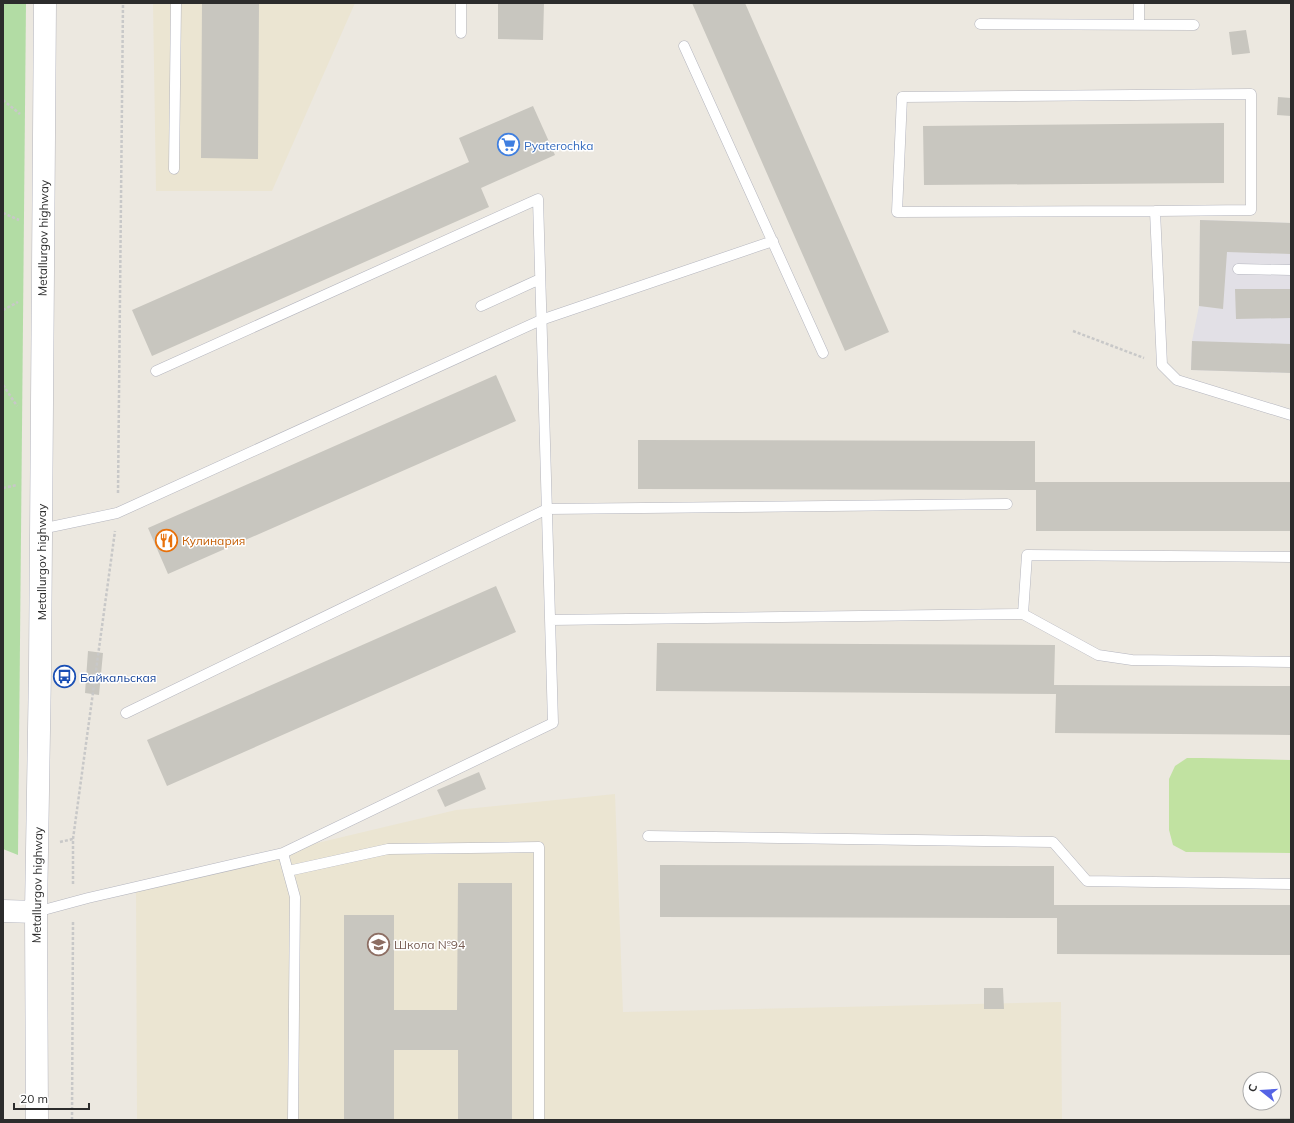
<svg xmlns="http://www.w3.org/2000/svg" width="1294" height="1123" font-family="Mulish,sans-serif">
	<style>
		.industrial { fill: #e2e0e6 }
		.education { fill: #ebe5d2 }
		.green { fill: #b2dca4 }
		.pitch { fill: #c1e2a1 }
		.building { fill: #c8c6bf }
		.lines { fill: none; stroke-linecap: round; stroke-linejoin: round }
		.lane-casing { stroke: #b4b5be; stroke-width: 11 }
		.secondary-casing { stroke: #b4b5be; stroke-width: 23 }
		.path { stroke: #c8c8c8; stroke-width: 2.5; stroke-dasharray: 3 2; stroke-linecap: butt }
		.lane { stroke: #fff; stroke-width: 10 }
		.secondary { stroke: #fff; stroke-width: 22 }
		.labels { text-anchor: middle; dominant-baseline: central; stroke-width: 3; stroke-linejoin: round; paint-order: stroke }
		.shop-label { font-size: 12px; fill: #366cbe; stroke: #fff; text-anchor: start }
		.street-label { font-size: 12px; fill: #2c2c2c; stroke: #fff }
		.food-label { font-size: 12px; fill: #c56008; stroke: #fff; text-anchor: start }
		.transit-label { font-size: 12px; fill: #164399; stroke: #fff; text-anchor: start }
		.education-label { font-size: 12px; fill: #785e54; stroke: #fff; text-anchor: start }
	</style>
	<rect width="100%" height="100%" fill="#ece8e0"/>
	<!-- industrial -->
	<path class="industrial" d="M1200,220L1291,223V373L1191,370L1192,341L1199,306Z"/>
	<!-- education -->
	<path class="education" d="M153,3H355L272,191H156Z
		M615,794L623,1012L1061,1002L1062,1120H137L136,886L456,810Z"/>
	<!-- green -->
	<path class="green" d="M3,3H26L18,855L3,849Z"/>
	<!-- pitch -->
	<path class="pitch" d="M1187,758H1202L1291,760V853L1186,852L1173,845L1169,830V779L1175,766Z"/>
	<!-- building -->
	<path class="building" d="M202,3H259L258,159L201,158Z
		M498,3H544L543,40L498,39Z
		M692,3H745L889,332L845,351Z
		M1246,30L1250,53L1232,55L1229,32Z
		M1278,97L1291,98V116L1277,115Z
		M533,106L555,155L481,188L489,207L152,356L132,310L469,162L459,138Z
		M1224,123V183L924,185L923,126Z
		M1200,220L1291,223V254L1227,252L1223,309L1199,306Z
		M1235,289H1291V318L1236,319Z
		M1192,341L1291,344V373L1191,370Z
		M496,375L516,421L168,574L148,528Z
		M638,440L1035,441V482H1291V531H1036V490L638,489Z
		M496,586L516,632L167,786L147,740Z
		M657,643L1055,645L1054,685L1291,686V735L1055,733L1056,694L656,691Z
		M88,651L103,653L99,695L85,693Z
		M479,772L486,789L445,807L437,790Z
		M660,865L1054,866V905H1291V955L1057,954V918L660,917Z
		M458,883H512V1120H458V1050H394V1120H344V915H394V1010H457Z
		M984,988H1003L1004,1009H984Z
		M1291,1118V1120H1182V1119Z"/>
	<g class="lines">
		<defs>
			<path id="lane" d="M980,24L1194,25
				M1139,25V3
				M461,33V3
				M684,46L823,353
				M1251,94V210L1155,211L897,212L902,97Z
				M174,169L176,3
				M1155,211L1162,365L1177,380L1291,415
				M1238,269L1291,270
				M481,306L540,279
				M41,529L117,513L541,320L773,241
				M1023,614L1027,555L1291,557
				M550,620L1023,614L1098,655L1132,660L1291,662
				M126,713L547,509L1007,504
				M648,836L1053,842L1087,881L1291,884
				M283,853L295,897L293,1120
				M288,871L388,849L539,847V1120
				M36,912L88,898L283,853L553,723L538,199L156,371"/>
			<path id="secondary" d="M3,911L36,912
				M37,1120L36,912L40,670L45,3"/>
		</defs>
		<!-- lane casing -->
		<use href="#lane" class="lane-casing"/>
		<!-- secondary casing -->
		<use href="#secondary" class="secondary-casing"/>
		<!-- path -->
		<path class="path" d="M3,100L20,114
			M3,213L19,220
			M3,310L18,302
			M1073,331L1144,358
			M3,385L17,406
			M3,488L17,485
			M118,493L123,3
			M60,842L73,839
			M73,884V839L115,531
			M72,1120L73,921"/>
		<!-- lane -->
		<use href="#lane" class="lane"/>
		<!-- secondary -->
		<use href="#secondary" class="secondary"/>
	</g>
	<!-- icons -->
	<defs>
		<symbol id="supermarket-ring" viewBox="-11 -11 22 22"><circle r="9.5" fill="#fff" stroke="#3f7fe0" stroke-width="1.5"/><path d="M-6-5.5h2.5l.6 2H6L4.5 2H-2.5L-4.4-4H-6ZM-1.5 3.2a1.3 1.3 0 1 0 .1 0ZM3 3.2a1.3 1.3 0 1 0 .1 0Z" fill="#3f7fe0"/></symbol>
		<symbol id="restaurant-ring" viewBox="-11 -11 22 22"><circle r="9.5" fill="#fff" stroke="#e8710a" stroke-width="1.5"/><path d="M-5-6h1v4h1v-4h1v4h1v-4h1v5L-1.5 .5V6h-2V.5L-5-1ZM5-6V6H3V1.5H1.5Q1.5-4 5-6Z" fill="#e8710a"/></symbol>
		<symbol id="bus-ring" viewBox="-11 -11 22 22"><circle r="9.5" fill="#fff" stroke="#1a4fb4" stroke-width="1.5"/><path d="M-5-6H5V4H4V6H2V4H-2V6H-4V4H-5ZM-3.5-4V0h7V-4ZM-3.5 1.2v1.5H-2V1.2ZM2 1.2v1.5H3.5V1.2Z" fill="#1a4fb4"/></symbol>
		<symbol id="school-ring" viewBox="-11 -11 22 22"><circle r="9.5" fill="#fff" stroke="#8d6e63" stroke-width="1.5"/><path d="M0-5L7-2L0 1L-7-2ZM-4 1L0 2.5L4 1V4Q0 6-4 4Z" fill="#8d6e63"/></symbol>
	</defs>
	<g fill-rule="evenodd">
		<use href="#supermarket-ring" x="496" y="132" width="25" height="25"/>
		<use href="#restaurant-ring" x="154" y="528" width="25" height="25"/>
		<use href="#bus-ring" x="52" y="664" width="25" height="25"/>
		<use href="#school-ring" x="366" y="932" width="25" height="25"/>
	</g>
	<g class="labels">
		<!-- shop labels -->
		<g class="shop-label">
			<text x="524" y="145">Pyaterochka</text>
		</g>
		<!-- street labels -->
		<g class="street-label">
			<text transform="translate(43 238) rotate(-89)">Metallurgov highway</text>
			<text transform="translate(41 562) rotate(-90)">Metallurgov highway</text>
			<text transform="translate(37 885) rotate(-89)">Metallurgov highway</text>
		</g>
		<!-- food labels -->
		<g class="food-label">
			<text x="182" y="540">Кулинария</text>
		</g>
		<!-- transit labels -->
		<g class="transit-label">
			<text x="80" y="677">Байкальская</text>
		</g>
		<!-- education labels -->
		<g class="education-label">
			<text x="394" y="944">Школа №94</text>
		</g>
	</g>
	<!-- border -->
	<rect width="1294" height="1123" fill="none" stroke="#2c2c2c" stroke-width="8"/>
	<!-- north arrow -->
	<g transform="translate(1262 1091) rotate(287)"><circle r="19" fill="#ffffff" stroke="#ababab"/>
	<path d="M0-3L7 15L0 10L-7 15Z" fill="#5564e5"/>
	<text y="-6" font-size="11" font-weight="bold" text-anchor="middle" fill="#2c2c2c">С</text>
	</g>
	<!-- scale -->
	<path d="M14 1103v6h75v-6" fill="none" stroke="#2c2c2c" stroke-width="2"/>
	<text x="20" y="1103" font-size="12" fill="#2c2c2c" stroke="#ffffff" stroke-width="3" paint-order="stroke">20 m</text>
</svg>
